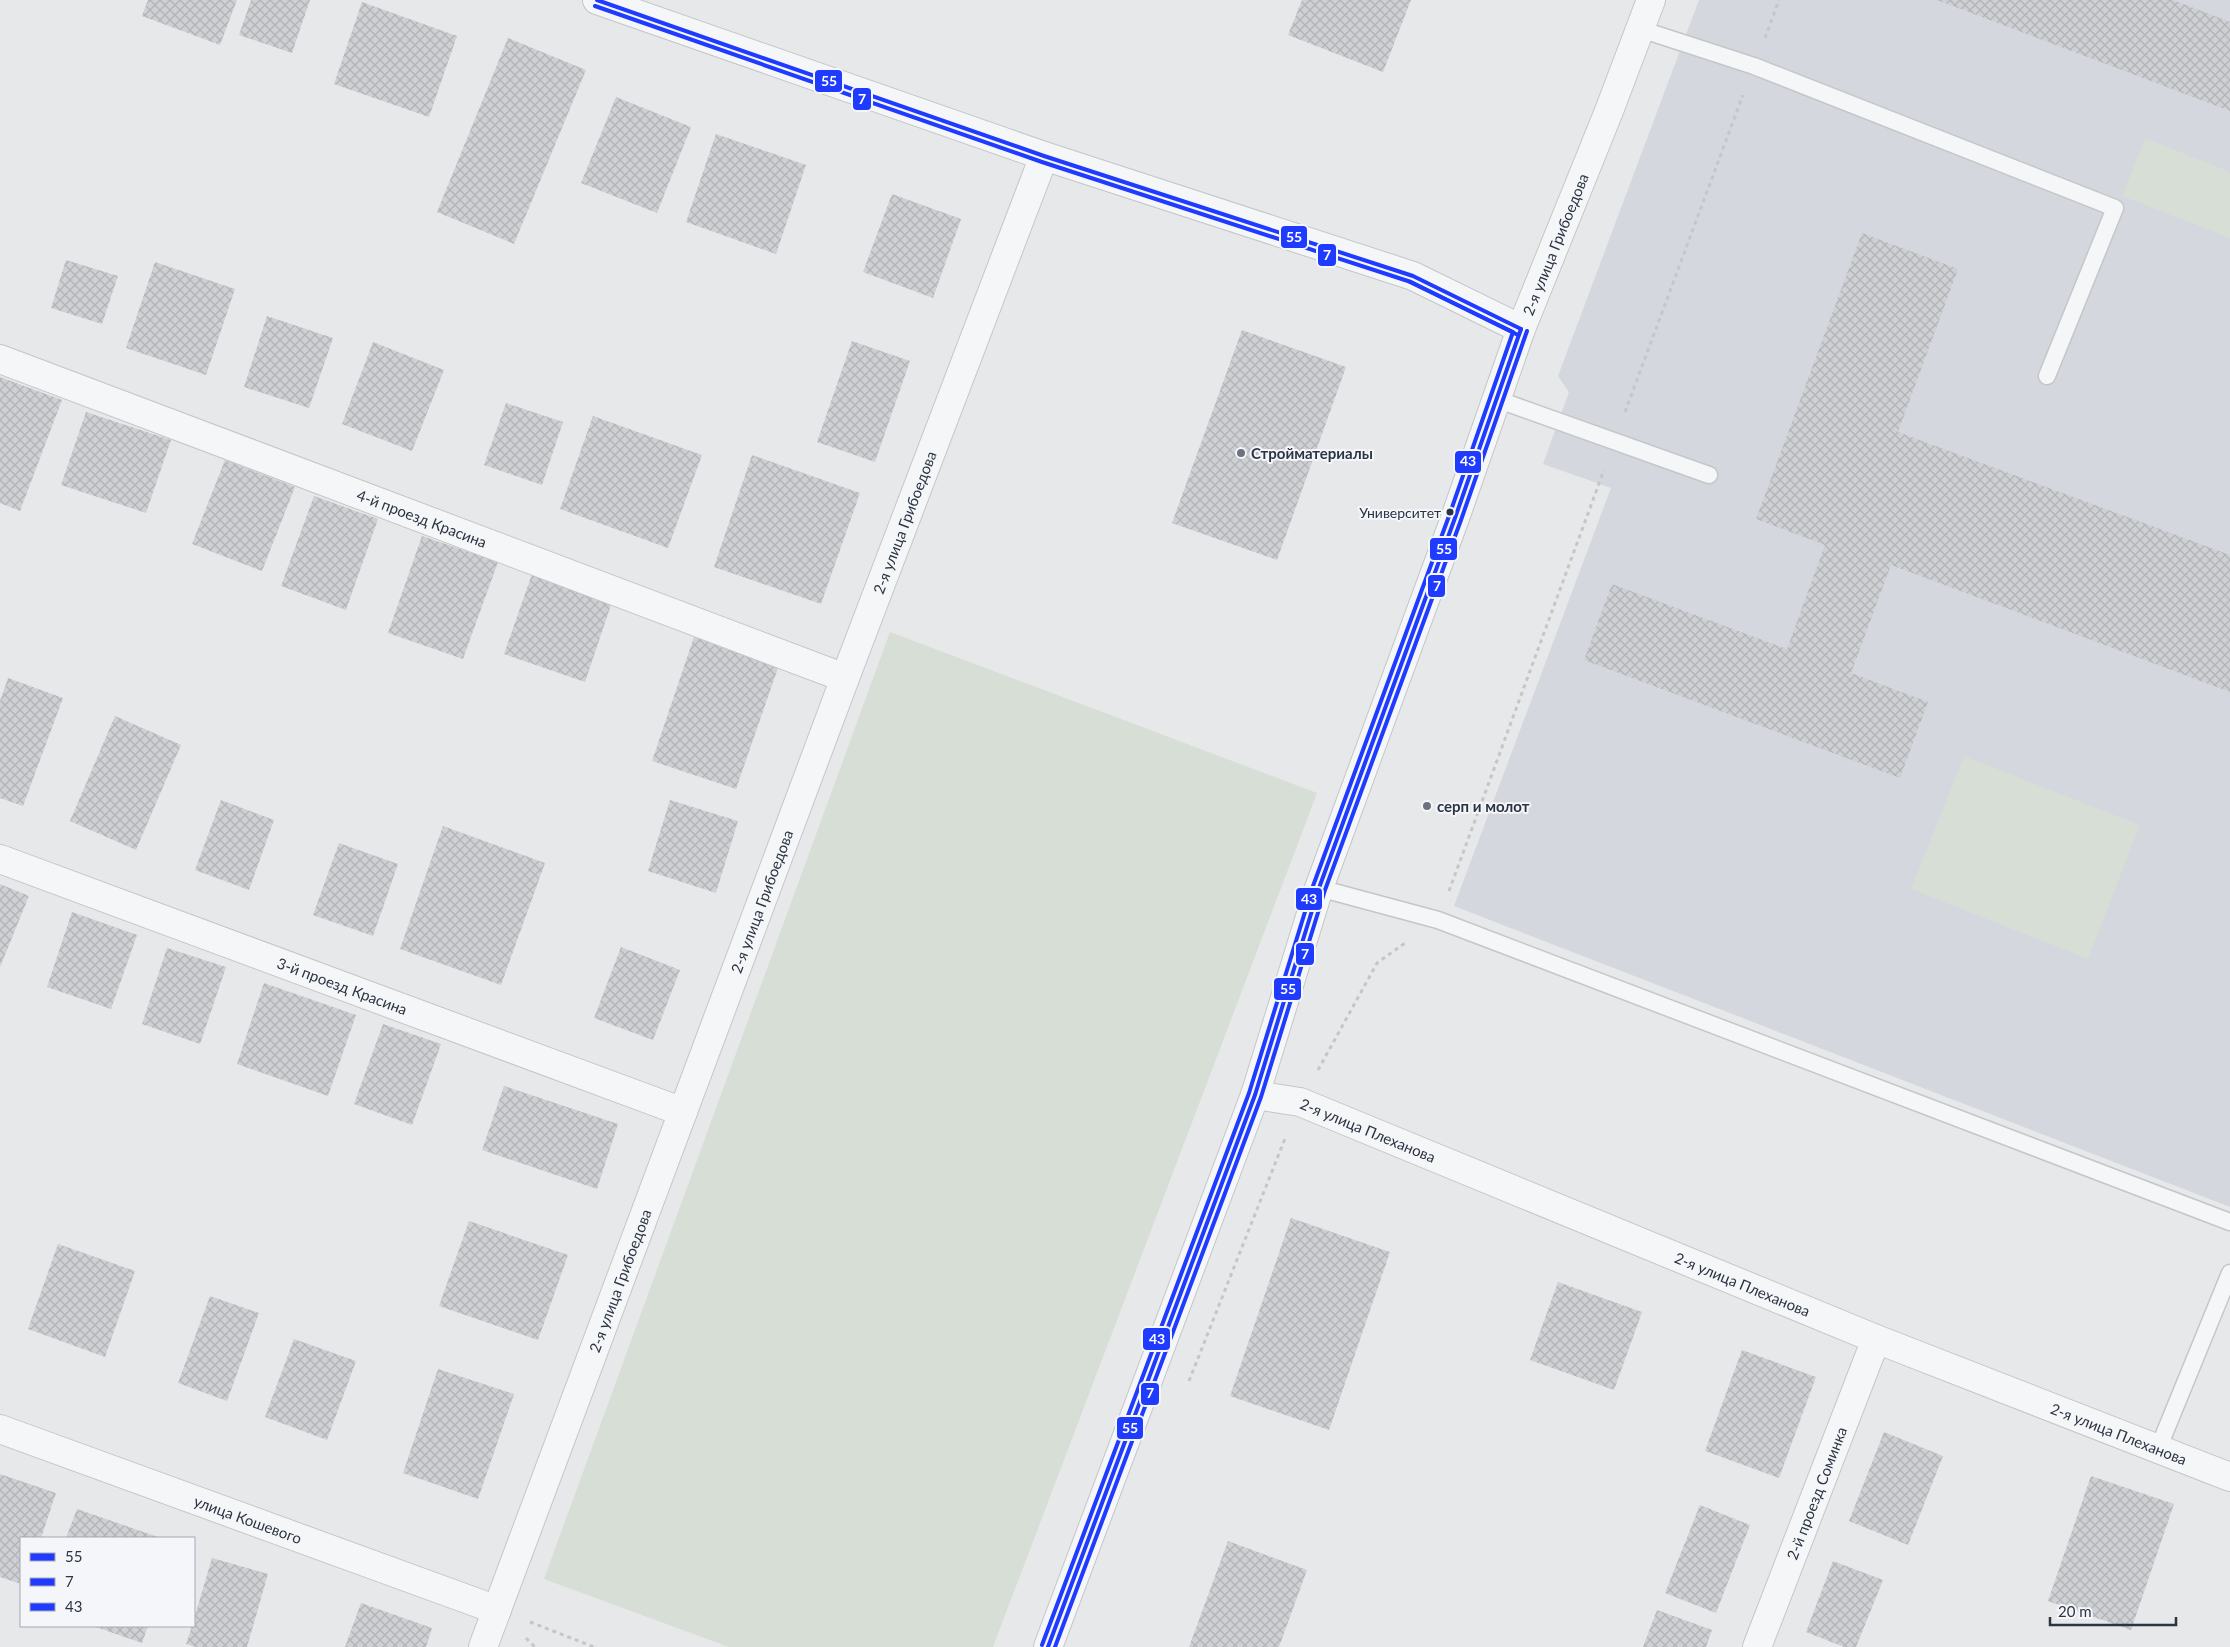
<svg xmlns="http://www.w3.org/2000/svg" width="2230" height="1647" font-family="Lato,sans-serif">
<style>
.built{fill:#d4d7dd}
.grass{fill:#d6ded6}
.building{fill:url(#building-cross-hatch)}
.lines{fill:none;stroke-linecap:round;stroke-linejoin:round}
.service-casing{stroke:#c4c6c8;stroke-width:19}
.minor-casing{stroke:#c4c6c8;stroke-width:30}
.path{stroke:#c5c6ca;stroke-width:3;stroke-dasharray:4 4;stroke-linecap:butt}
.service{stroke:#f5f6f7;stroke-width:16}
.minor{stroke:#f5f6f7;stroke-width:28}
.bus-1-casing{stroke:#f4f6f9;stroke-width:8}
.bus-2-casing{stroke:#f4f6f9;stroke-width:8}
.bus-3-casing{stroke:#f4f6f9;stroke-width:8}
.bus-1{stroke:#1f3bff;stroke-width:4}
.bus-2{stroke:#1f3bff;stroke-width:4}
.bus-3{stroke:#1f3bff;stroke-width:4}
.poi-dot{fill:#6c737f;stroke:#f4f6f9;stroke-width:2}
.bus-dot{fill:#2b3445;stroke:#f4f6f9;stroke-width:2}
.labels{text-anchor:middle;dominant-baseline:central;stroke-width:4;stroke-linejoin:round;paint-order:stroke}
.bus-label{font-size:14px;fill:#2b3445;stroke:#f4f6f9;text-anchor:end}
.street-label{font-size:15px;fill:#2b3445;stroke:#f4f6f9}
.poi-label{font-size:15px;font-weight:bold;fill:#2b3445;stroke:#f4f6f9;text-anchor:start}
.line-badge{stroke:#f4f6f9;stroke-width:2}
.badge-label{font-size:14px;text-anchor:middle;font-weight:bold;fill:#fff}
</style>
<defs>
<pattern id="building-cross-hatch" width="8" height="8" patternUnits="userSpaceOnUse" patternTransform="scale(1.25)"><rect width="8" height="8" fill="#ced0d3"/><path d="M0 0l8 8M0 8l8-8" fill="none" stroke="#b1b3b6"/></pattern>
</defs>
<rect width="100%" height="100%" fill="#e6e8ea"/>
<!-- built -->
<polygon class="built" points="1699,0 2230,0 2230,1207 1454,906 1611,488 1543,464 1569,392 1558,376"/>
<!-- grass -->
<g class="grass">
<polygon points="2145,138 2230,172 2230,238 2122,196"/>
<polygon points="890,632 1317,793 993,1647 729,1647 544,1579"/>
<polygon points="1964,756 2140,825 2088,959 1911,889"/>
</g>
<!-- building -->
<g class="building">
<polygon points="148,0 237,0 220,45 142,16"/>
<polygon points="251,0 310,0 292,53 239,35"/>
<polygon points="1302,0 1411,0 1383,72 1288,35"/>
<polygon points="1937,0 2173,0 2230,22 2230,111"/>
<polygon points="362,2 457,36 429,117 334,84"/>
<polygon points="508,38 586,70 514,244 437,212"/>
<polygon points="616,97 691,127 657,213 581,183"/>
<polygon points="716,134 806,165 776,254 686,222"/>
<polygon points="892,194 961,219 933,298 863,272"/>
<polygon points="1862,233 1958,269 1898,432 2230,555 2230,692 1891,565 1851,673 1928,702 1900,778 1584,660 1612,584 1787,649 1825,545 1756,519"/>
<polygon points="66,260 118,276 102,324 51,308"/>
<polygon points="155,262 235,289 206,375 126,348"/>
<polygon points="267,316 333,338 309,408 244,387"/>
<polygon points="1242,330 1346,367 1277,560 1172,523"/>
<polygon points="852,341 910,361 875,462 817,442"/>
<polygon points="373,342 444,370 412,451 342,424"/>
<polygon points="0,377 62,400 20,511 0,503"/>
<polygon points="506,403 563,422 542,485 484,465"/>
<polygon points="86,412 171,440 146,513 61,485"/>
<polygon points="593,416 702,455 668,548 560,509"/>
<polygon points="752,455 860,493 821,604 714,567"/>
<polygon points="225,460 295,487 262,571 192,544"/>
<polygon points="314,496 378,519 346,610 281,586"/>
<polygon points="422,536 498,562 463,659 388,633"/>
<polygon points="532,574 612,602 585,682 504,654"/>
<polygon points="694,637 779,665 736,789 652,761"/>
<polygon points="8,678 63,698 23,806 0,798 0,701"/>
<polygon points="115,716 181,745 136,850 70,821"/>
<polygon points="221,800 274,820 249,890 195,870"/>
<polygon points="670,800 738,821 716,893 648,871"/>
<polygon points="443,826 545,863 501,985 400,949"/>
<polygon points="339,843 398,864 373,936 313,915"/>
<polygon points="0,884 29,896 0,967"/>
<polygon points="72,912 137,935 111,1009 47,987"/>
<polygon points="621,947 680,970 653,1040 594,1018"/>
<polygon points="167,948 226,967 200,1044 142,1024"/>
<polygon points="264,983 356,1015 328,1096 237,1064"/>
<polygon points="383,1024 441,1044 412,1125 354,1104"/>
<polygon points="504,1086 618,1124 597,1189 482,1150"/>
<polygon points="1291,1218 1390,1252 1329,1430 1230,1396"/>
<polygon points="469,1221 568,1255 538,1340 439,1306"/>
<polygon points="58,1244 135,1271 105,1357 28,1329"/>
<polygon points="1558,1282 1642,1312 1614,1390 1530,1360"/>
<polygon points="210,1296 259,1313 227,1401 178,1383"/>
<polygon points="294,1339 356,1361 327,1440 265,1417"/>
<polygon points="1742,1350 1816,1377 1779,1478 1705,1451"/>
<polygon points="438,1369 514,1394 478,1499 403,1473"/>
<polygon points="1884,1432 1943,1456 1908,1545 1849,1521"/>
<polygon points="0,1474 56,1493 41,1538 21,1538 21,1584 0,1577"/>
<polygon points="2091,1476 2174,1504 2131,1630 2048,1601"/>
<polygon points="1700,1505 1750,1525 1716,1613 1665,1593"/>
<polygon points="77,1509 161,1538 66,1538"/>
<polygon points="1228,1541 1307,1570 1279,1647 1189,1647"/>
<polygon points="212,1558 268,1574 247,1647 196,1647 186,1644 192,1626 194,1626 194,1619"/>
<polygon points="1833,1561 1883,1580 1856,1647 1844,1647 1806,1632"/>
<polygon points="361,1603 432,1628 426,1647 345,1647"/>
<polygon points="1657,1610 1712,1630 1706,1647 1643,1647"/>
<polygon points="93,1626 148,1626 142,1643"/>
</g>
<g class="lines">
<!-- service casing -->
<g class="service-casing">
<g id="service">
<polyline points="1640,29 1754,66 2115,208 2047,376"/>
<polyline points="1496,399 1709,475"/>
<polyline points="1319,888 1438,920 2230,1222"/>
<polyline points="2158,1449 2230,1273"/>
</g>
</g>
<!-- minor casing -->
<g class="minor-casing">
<g id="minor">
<polyline points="597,0 1044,156 1413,276 1521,329"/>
<path id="s1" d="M0,359L845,678"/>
<path id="s2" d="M0,859L683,1112"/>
<path id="s3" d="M1255,1095L1300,1102L1876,1339L2230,1477"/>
<path id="s4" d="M0,1429L497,1610"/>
<path id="s5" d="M483,1647L845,678L1044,156"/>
<path id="s6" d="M1048,1647L1255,1095L1319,888L1455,518L1521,329L1609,111L1651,0"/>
<path id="s7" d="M1757,1647L1876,1339"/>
</g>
</g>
<!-- path -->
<g class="path">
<polyline points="1765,38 1779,0"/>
<polyline points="1625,412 1743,95"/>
<polyline points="1449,891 1604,470"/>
<polyline points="1318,1070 1377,963 1405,943"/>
<polyline points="1189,1381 1286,1136"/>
<polyline points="530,1622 594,1647"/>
<polyline points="526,1638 535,1647"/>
</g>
<!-- service -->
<use href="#service" class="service"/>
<!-- minor -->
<use href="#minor" class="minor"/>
<!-- bus-1 casing -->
<g class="bus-1-casing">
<g id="bus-1">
<polyline points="597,0 1044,156 1413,276 1521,329"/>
<polyline points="1048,1647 1255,1095 1319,888 1455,518 1521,329"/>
</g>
</g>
<!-- bus-2 casing -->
<g class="bus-2-casing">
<g id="bus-2">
<polyline points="595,6 1042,162 1411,282 1518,335"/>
<polyline points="1055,1647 1261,1097 1325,890 1461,520 1527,331"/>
</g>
</g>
<!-- bus-3 casing -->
<g class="bus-3-casing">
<polyline id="bus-3" points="1042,1645 1249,1093 1313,886 1449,516 1513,332 1410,282"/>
</g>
<!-- bus-1 -->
<use href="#bus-1" class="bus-1"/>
<!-- bus-2 -->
<use href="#bus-2" class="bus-2"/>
<!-- bus-3 -->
<use href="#bus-3" class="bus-3"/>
</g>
<!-- markers -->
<g class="poi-dot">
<circle cx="1241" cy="453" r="5"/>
<circle cx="1427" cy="806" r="5"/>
</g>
<circle class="bus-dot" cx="1450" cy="512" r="4.5"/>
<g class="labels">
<!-- bus labels -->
<g class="bus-label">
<text x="1441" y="512">Университет</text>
</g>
<!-- street labels -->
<g class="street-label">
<text stroke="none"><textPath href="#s6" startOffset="1492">2-я улица Грибоедова</textPath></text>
<text stroke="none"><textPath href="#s1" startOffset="451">4-й проезд Красина</textPath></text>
<text stroke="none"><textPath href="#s5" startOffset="1201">2-я улица Грибоедова</textPath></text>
<text stroke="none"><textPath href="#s5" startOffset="796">2-я улица Грибоедова</textPath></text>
<text stroke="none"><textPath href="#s2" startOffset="365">3-й проезд Красина</textPath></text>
<text stroke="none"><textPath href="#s3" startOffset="119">2-я улица Плеханова</textPath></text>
<text stroke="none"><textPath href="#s5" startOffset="391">2-я улица Грибоедова</textPath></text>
<text stroke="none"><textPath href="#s3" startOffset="524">2-я улица Плеханова</textPath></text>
<text stroke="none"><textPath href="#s3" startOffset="929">2-я улица Плеханова</textPath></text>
<text stroke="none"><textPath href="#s7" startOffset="165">2-й проезд Соминка</textPath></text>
<text stroke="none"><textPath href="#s4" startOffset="264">улица Кошевого</textPath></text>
</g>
<!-- poi labels -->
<g class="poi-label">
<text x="1251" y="453">Стройматериалы</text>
<text x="1437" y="806">серп и молот</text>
</g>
</g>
<g class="line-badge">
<rect x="814" y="69" width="29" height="24" rx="5" fill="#1f3bff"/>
<rect x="852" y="87" width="20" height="24" rx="5" fill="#1f3bff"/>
<rect x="1280" y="225" width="28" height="24" rx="5" fill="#1f3bff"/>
<rect x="1317" y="243" width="20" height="24" rx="5" fill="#1f3bff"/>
<rect x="1454" y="450" width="28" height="24" rx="5" fill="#1f3bff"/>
<rect x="1429" y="537" width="29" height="24" rx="5" fill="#1f3bff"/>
<rect x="1427" y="574" width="19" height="24" rx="5" fill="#1f3bff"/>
<rect x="1295" y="887" width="28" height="24" rx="5" fill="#1f3bff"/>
<rect x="1295" y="942" width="20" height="24" rx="5" fill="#1f3bff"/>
<rect x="1273" y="977" width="29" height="24" rx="5" fill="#1f3bff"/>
<rect x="1142" y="1327" width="29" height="24" rx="5" fill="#1f3bff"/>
<rect x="1140" y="1382" width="20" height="24" rx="5" fill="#1f3bff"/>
<rect x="1116" y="1416" width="28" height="24" rx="5" fill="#1f3bff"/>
</g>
<g class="badge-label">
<text x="829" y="86">55</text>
<text x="862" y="104">7</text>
<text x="1294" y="242">55</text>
<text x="1327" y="260">7</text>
<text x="1468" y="466">43</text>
<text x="1444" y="554">55</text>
<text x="1437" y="591">7</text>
<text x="1309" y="904">43</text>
<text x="1305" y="959">7</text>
<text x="1288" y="994">55</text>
<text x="1157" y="1344">43</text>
<text x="1150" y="1398">7</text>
<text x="1130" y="1433">55</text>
</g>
<!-- legend -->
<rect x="20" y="1537" width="175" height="90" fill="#f4f6f9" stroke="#a4a8b1"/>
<rect x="30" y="1553" width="25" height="8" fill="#1f3bff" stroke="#a4a8b1"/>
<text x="65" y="1562" font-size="15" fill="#2b3445">55</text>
<rect x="30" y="1578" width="25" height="8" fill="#1f3bff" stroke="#a4a8b1"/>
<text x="65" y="1587" font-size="15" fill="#2b3445">7</text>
<rect x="30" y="1603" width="25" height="8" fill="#1f3bff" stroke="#a4a8b1"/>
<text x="65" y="1612" font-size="15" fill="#2b3445">43</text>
<!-- scale -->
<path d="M2050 1617v8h126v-8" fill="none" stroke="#2b3445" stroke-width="2.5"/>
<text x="2058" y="1617" font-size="15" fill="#2b3445" stroke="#f4f6f9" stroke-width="4" paint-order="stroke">20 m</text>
</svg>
